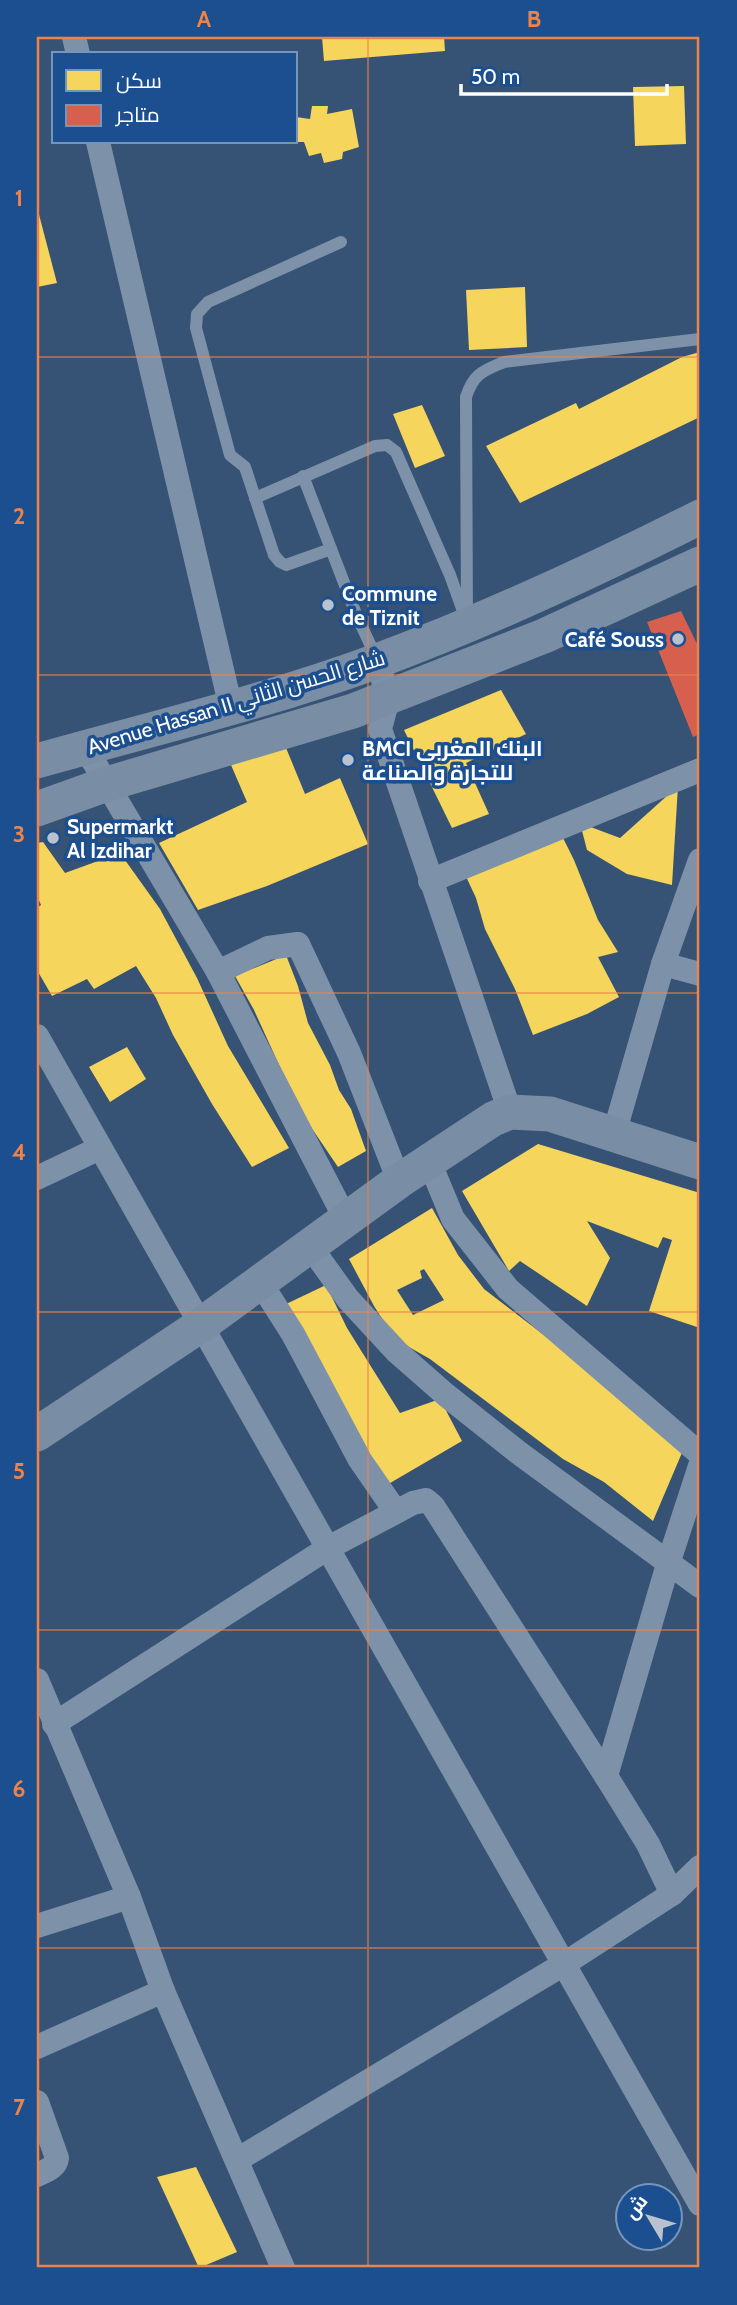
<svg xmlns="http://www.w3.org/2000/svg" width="737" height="2305" font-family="Cabin,Cairo,sans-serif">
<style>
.homes{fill:#f6d55c;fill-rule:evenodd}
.shops{fill:#d6604d}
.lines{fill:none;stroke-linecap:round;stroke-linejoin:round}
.lane{stroke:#7d92a8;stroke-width:12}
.street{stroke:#7d92a8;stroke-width:24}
.secondary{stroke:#798da4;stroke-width:35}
.grid{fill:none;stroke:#ee8249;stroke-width:2;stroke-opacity:0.55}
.poi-dot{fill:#b9c2ce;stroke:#1b4f8f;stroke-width:2.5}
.labels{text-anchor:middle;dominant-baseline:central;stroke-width:7;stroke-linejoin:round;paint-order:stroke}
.poi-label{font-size:21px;font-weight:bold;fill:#fff;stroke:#1b4f8f;text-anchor:start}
.street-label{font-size:21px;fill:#fff;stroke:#1b4f8f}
.neatline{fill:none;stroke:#ee8249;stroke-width:2.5}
.grid-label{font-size:23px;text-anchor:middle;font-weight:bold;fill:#ee8249}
</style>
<rect width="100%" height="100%" fill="#365274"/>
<!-- homes -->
<g class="homes">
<polygon points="322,37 444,37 445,51 324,61"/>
<polygon points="684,86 686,144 635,146 633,87"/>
<polygon points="312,106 328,106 327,114 352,109 359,147 343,152 342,159 324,163 321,153 309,156 304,142 296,142 296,117 310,119"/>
<polygon points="37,207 57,283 37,287"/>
<polygon points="525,287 527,347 469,350 466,290"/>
<polygon points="700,352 700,417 520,503 486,446 576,403 579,409 682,357"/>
<polygon points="422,405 445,456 415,468 393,414"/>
<polygon points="501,690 526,734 466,763 489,814 452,828 404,730"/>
<polygon points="284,743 305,794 340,778 368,844 267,886 198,910 159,843 247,802 231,765"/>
<polygon points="678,786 672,885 627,874 587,850 580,823 620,838"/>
<polygon points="559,830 574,860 598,920 618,952 598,957 619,997 587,1014 533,1035 515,989 485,929 476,898 463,870"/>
<polygon points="43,842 65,873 120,853 160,909 197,978 228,1046 289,1148 252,1167 212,1104 173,1035 156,998 136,966 94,989 87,979 52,996 37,970 37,908 41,905 37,896 37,843"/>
<polygon points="286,955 298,986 308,1023 330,1065 339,1090 351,1109 366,1151 338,1167 300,1111 254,1010 235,976"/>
<polygon points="127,1047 146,1079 110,1102 89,1067"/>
<polygon points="538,1144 700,1193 700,1328 649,1311 672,1240 663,1237 658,1248 587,1221 610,1258 587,1306 520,1261 509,1271 462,1191"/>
<path d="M432,1208L458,1255L484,1289L553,1342L684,1448L653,1521L604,1482L563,1459L430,1359L395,1339L374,1306L349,1259ZM424,1269L444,1300L413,1315L397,1290L422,1278L420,1271Z"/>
<polygon points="326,1285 347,1328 400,1413 440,1399 462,1441 385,1486 284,1305"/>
<polygon points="196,2167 237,2252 199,2268 157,2177"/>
</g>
<!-- shops -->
<polygon class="shops" points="681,611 700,650 700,734 693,737 647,622"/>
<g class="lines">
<!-- lane -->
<g class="lane">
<polyline points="303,476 356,614 376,657"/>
<polyline points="255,498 375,446 387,445 396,452 450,575 464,614"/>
<polyline points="331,549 286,565 280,562 274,555 245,467 230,455 196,328 197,314 208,302 341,242"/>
<path d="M467,620L466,397C474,373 483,371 504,362L700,339"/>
</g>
<!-- street -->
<g class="street">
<polyline points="74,37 78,54"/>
<polyline points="98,142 231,708"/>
<polyline points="378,661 388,699 380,729 510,1112"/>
<polyline points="85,747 218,972 346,1220"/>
<polyline points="430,881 700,770"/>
<polyline points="663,964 700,974"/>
<polyline points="218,972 268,948 298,944 349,1053 399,1181"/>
<polyline points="37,1036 700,2204"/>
<polyline points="614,1134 663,964 700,860"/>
<polyline points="429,1161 453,1219 508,1289 700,1454"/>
<polyline points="37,1178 100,1148"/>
<polyline points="310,1246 348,1299 397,1352 446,1395 519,1453 700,1586"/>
<polyline points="260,1282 293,1334 360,1460 396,1512"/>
<polyline points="37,1680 129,1897 163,1991 283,2268"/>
<polyline points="54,1724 328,1548 413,1503 426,1500 433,1506 606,1776 648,1844 672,1894"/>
<polyline points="606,1776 668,1564 700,1466"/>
<polyline points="37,1926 129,1897"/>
<polyline points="37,2047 163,1991"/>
<path d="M37,2102L57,2158C56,2168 45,2171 37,2175"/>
<polyline points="237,2160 564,1964 672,1894 700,1867"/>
</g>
<!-- secondary -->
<g class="secondary">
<path d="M37,761C150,729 266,702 377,661C485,621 597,569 700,517"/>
<polyline points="37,809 107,784 353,711 544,636 700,564"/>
<polyline points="37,1434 201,1325 399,1181 493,1119 510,1112 550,1114 700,1162"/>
</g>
</g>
<!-- grid -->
<path class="grid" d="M368,37V2268M37,357H700M37,675H700M37,993H700M37,1312H700M37,1630H700M37,1948H700"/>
<!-- markers -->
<g class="poi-dot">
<circle cx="328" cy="605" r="7"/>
<circle cx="678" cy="639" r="7"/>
<circle cx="348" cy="760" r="7"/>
<circle cx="53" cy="838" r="7"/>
</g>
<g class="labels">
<!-- poi labels -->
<g class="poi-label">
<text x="342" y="593">Commune<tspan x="342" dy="24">de Tiznit</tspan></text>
<text x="664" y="639" text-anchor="end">Café Souss</text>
<text x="362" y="748">BMCI البنك المغربي<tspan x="362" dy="24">للتجارة والصناعة</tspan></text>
<text x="67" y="826">Supermarkt<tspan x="67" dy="24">Al Izdihar</tspan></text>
</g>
<!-- street labels -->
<g class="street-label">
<text transform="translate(236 702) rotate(-17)">Avenue Hassan II شارع الحسن الثاني</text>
</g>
</g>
<!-- border -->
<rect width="737" height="2305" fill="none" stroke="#1b4f8f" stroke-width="77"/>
<!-- legend -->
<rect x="52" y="52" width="245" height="91" fill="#1b4f8f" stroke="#7695bc" stroke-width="2"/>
<rect x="66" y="70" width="35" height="21" fill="#f6d55c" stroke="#7695bc" stroke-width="2"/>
<text x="116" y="88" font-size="21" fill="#ffffff">سكن</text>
<rect x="66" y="105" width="35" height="21" fill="#d6604d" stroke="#7695bc" stroke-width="2"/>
<text x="116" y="122" font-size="21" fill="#ffffff">متاجر</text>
<!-- north arrow -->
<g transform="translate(649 2217) rotate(308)"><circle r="33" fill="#1b4f8f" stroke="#7695bc" stroke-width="2"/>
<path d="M0-5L12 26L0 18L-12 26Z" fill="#b9c2ce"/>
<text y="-10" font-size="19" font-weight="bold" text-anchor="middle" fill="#ffffff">ش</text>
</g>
<!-- scale -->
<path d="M461 84v10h206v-10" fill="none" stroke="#ffffff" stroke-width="3.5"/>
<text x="471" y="84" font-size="21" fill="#ffffff" stroke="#1b4f8f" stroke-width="5" paint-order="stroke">50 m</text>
<rect x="38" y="38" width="660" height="2228" class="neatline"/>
<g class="grid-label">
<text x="204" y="27">A</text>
<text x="534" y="27">B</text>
<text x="19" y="206">1</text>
<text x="19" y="524">2</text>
<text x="19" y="842">3</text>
<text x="19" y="1160">4</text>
<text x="19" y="1479">5</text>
<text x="19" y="1797">6</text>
<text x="19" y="2115">7</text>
</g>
</svg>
